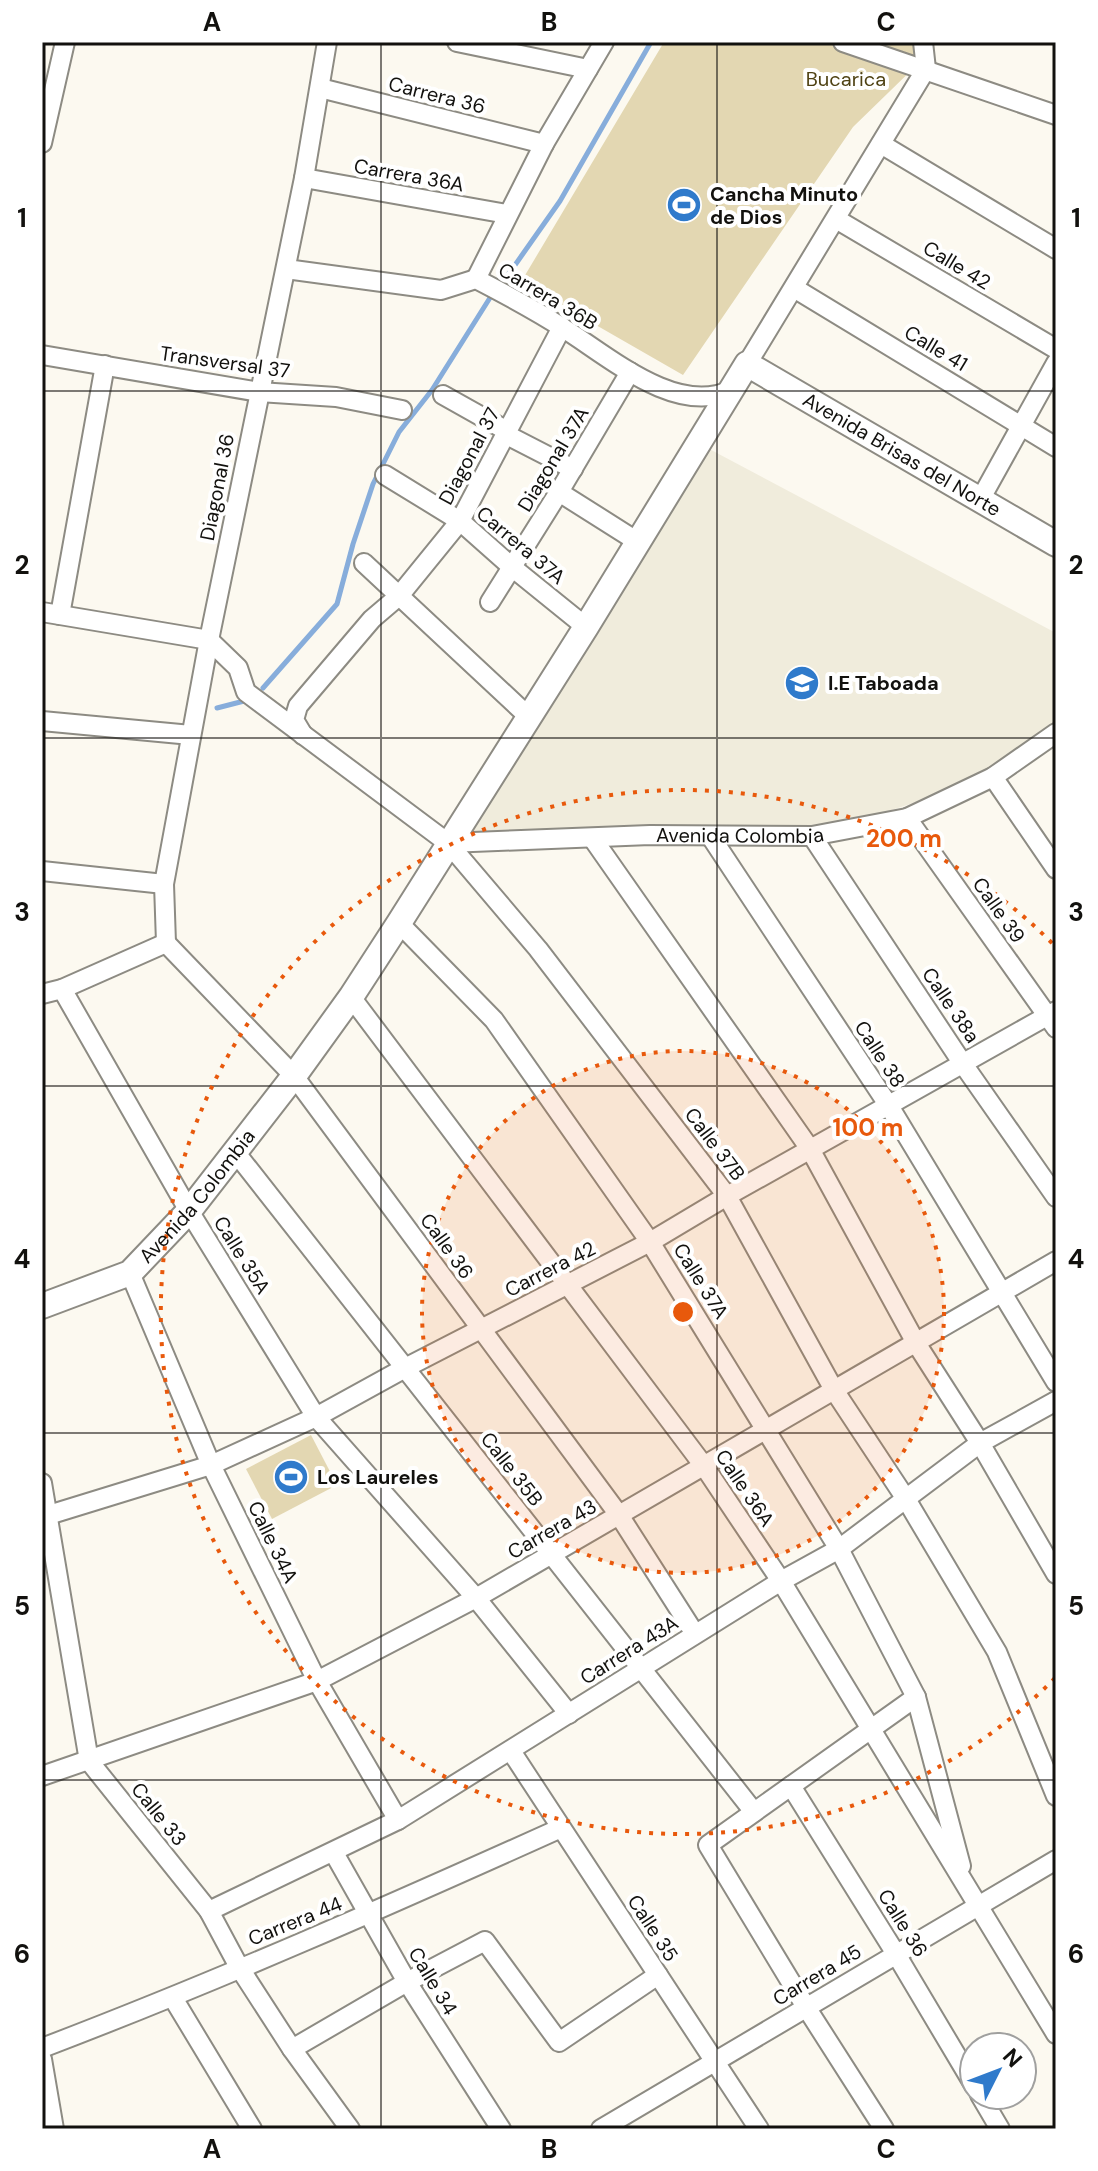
<svg xmlns="http://www.w3.org/2000/svg" width="1098" height="2171" font-family="'DM Sans',sans-serif">
<style>
.built{fill:#f0ecdc}
.green{fill:#e3d7b2}
.lines{fill:none;stroke-linecap:round;stroke-linejoin:round}
.stream{stroke:#87addb;stroke-width:5}
.street-casing{stroke:#8d8b83;stroke-width:22}
.secondary-casing{stroke:#8d8b83;stroke-width:28}
.street{stroke:#fff;stroke-width:18}
.secondary{stroke:#fff;stroke-width:24}
.grid{fill:none;stroke:#12110e;stroke-width:2;stroke-opacity:0.55}
.ring{fill:none;stroke:#e8590c;stroke-width:4;stroke-dasharray:4 8}
.labels{text-anchor:middle;dominant-baseline:central;stroke-width:8;stroke-linejoin:round;paint-order:stroke}
.park-label{font-size:20px;fill:#4f4214;stroke:#fff}
.street-label{font-size:20px;fill:#12110e;stroke:#fff}
.poi-label{font-size:20px;font-weight:bold;fill:#12110e;stroke:#fff;text-anchor:start}
.centre{fill:#e8590c;stroke:#fff;stroke-width:4}
.ring-label{font-size:24px;text-anchor:middle;font-weight:bold;fill:#e8590c;stroke:#fff;stroke-width:8;stroke-linejoin:round;paint-order:stroke}
.neatline{fill:none;stroke:#12110e;stroke-width:3}
.grid-label{font-size:26px;text-anchor:middle;font-weight:bold;fill:#12110e}
</style>
<rect width="100%" height="100%" fill="#fcf9f0"/>
<!-- built -->
<polygon class="built" points="698,443 1056,633 1056,733 993,777 812,836 448,843"/>
<!-- green -->
<g class="green">
<polygon points="664,42 925,42 924,58 853,127 683,375 521,282"/>
<polygon points="311,1435 337,1485 272,1519 246,1469"/>
</g>
<g class="lines">
<!-- stream -->
<g class="stream">
<polyline points="499,284 508,275 560,201 651,42"/>
<polyline points="263,688 337,604 353,544 373,484 399,432 432,390 493,293"/>
<polyline points="217,708 248,700"/>
</g>
<!-- street casing -->
<g class="street-casing">
<g id="street">
<polyline points="457,42 588,69"/>
<polyline points="843,42 1056,115"/>
<polyline points="923,42 926,69"/>
<polyline points="320,88 544,144"/>
<polyline points="42,143 65,42"/>
<polyline points="881,144 1056,249"/>
<polyline points="304,178 507,214"/>
<polyline points="836,219 1056,349"/>
<path d="M286,269L441,290L476,279C505,294 535,310 563,328C607,355 676,417 731,390"/>
<polyline points="476,279 544,144 604,42"/>
<polyline points="794,288 1056,447"/>
<polyline points="42,355 259,392 336,397 402,410"/>
<polyline points="747,364 926,69"/>
<polyline points="443,395 507,431"/>
<polyline points="505,434 573,469"/>
<polyline points="385,475 460,521 513,568 586,627"/>
<polyline points="559,492 638,542"/>
<polyline points="980,500 1056,363"/>
<polyline points="364,563 529,717"/>
<polyline points="490,602 559,492 630,372"/>
<polyline points="42,612 209,640 238,668 246,692 448,843 538,949 727,1196 834,1390 906,1499 997,1652 1056,1796"/>
<polyline points="60,615 105,365"/>
<polyline points="42,721 191,735"/>
<polyline points="303,735 294,720 298,706 372,619 399,596 460,521 562,327"/>
<polyline points="993,777 1056,869"/>
<polyline points="907,818 1056,1028"/>
<polyline points="812,836 963,1064 1056,1197"/>
<polyline points="711,837 889,1106 1056,1382"/>
<polyline points="593,839 810,1149 916,1343 980,1443 1056,1574"/>
<path id="s1" d="M448,843L650,835L812,836L907,818L993,777L1056,733"/>
<polyline points="42,871 164,884"/>
<polyline points="399,923 494,1020 650,1242 839,1549 916,1697 961,1866"/>
<polyline points="166,943 164,884 209,640 304,178 327,42"/>
<polyline points="166,943 294,1076 619,1515 695,1634"/>
<polyline points="62,989 189,1211 316,1417 476,1598 569,1714"/>
<polyline points="42,994 62,989 166,943"/>
<polyline points="351,997 704,1466 781,1581 1056,2034"/>
<polyline points="236,1153 754,1812"/>
<polyline points="130,1273 211,1465 317,1681 398,1820"/>
<polyline points="42,1483 89,1761 209,1911 239,1967 292,2049 350,2129"/>
<polyline points="42,1517 211,1465 316,1417 405,1368 650,1242 727,1196 1056,1011"/>
<polyline points="511,1751 759,2129"/>
<polyline points="42,1776 317,1681 476,1598 1056,1261"/>
<polyline points="791,1786 896,1954 974,2085"/>
<polyline points="334,1853 407,1982 501,2129"/>
<polyline points="209,1911 398,1820 781,1581 839,1549 980,1443 1056,1401"/>
<polyline points="173,1998 252,2129"/>
<path d="M42,2048C218,1981 390,1905 561,1828"/>
<polyline points="292,2049 407,1982 485,1941 559,2042 658,1975"/>
<polyline points="42,2059 54,2129"/>
<polyline points="980,2095 1000,2129"/>
<polyline points="601,2129 1056,1860"/>
<polyline points="884,2129 806,2007 708,1845 916,1697"/>
</g>
</g>
<!-- secondary casing -->
<g class="secondary-casing">
<g id="secondary">
<path id="s2" d="M42,1306L130,1273L189,1211L294,1076L351,997L399,923L586,627L747,364L1056,544"/>
</g>
</g>
<!-- street -->
<use href="#street" class="street"/>
<!-- secondary -->
<use href="#secondary" class="secondary"/>
</g>
<!-- grid -->
<path class="grid" d="M381,42V2129M717,42V2129M42,391H1056M42,738H1056M42,1086H1056M42,1433H1056M42,1780H1056"/>
<!-- distance rings -->
<circle cx="683" cy="1312" r="261" fill="#e8590c" fill-opacity=".12"/>
<g class="ring">
<circle cx="683" cy="1312" r="261"/>
<path d="M1055 1678A522 522 0 1 1 1055 946"/>
</g>
<!-- icons -->
<defs>
<g id="stadium-disc" transform="scale(1.8)"><circle r="9.5" fill="#2f7acb" stroke="#fff"/><path d="M0-5a6.5 5 0 1 0 0 10a6.5 5 0 1 0 0-10ZM-3.5-1.8h7v3.6h-7Z" fill="#fff"/></g>
<g id="school-disc" transform="scale(1.8)"><circle r="9.5" fill="#2f7acb" stroke="#fff"/><path d="M0-5L7-2L0 1L-7-2ZM-4 1L0 2.5L4 1V4Q0 6-4 4Z" fill="#fff"/></g>
</defs>
<g fill-rule="evenodd">
<use href="#stadium-disc" x="684" y="205"/>
<use href="#school-disc" x="802" y="683"/>
<use href="#stadium-disc" x="291" y="1477"/>
</g>
<g class="labels">
<!-- park labels -->
<g class="park-label">
<text x="846" y="79">Bucarica</text>
</g>
<!-- street labels -->
<g class="street-label">
<text transform="translate(437 95) rotate(14)">Carrera 36</text>
<text transform="translate(409 175) rotate(10)">Carrera 36A</text>
<text transform="translate(957 265) rotate(31)">Calle 42</text>
<text transform="translate(548 296) rotate(31)">Carrera 36B</text>
<text transform="translate(936 348) rotate(31)">Calle 41</text>
<text transform="translate(225 362) rotate(8)">Transversal 37</text>
<text stroke="none"><textPath href="#s2" startOffset="1374">Avenida Brisas del Norte</textPath></text>
<text transform="translate(469 456) rotate(-62)">Diagonal 37</text>
<text transform="translate(553 459) rotate(-59)">Diagonal 37A</text>
<text transform="translate(217 487) rotate(-79)">Diagonal 36</text>
<text transform="translate(521 545) rotate(40)">Carrera 37A</text>
<text stroke="none"><textPath href="#s1" startOffset="292">Avenida Colombia</textPath></text>
<text transform="translate(999 910) rotate(55)">Calle 39</text>
<text transform="translate(951 1005) rotate(56)">Calle 38a</text>
<text transform="translate(880 1054) rotate(57)">Calle 38</text>
<text transform="translate(715 1144) rotate(53)">Calle 37B</text>
<text stroke="none"><textPath href="#s2" startOffset="196">Avenida Colombia</textPath></text>
<text transform="translate(447 1246) rotate(54)">Calle 36</text>
<text transform="translate(242 1255) rotate(58)">Calle 35A</text>
<text transform="translate(550 1269) rotate(-27)">Carrera 42</text>
<text transform="translate(701 1281) rotate(58)">Calle 37A</text>
<text transform="translate(512 1469) rotate(52)">Calle 35B</text>
<text transform="translate(745 1488) rotate(56)">Calle 36A</text>
<text transform="translate(552 1529) rotate(-30)">Carrera 43</text>
<text transform="translate(273 1542) rotate(64)">Calle 34A</text>
<text transform="translate(629 1650) rotate(-32)">Carrera 43A</text>
<text transform="translate(159 1814) rotate(51)">Calle 33</text>
<text transform="translate(295 1921) rotate(-22)">Carrera 44</text>
<text transform="translate(903 1923) rotate(58)">Calle 36</text>
<text transform="translate(653 1928) rotate(57)">Calle 35</text>
<text transform="translate(817 1975) rotate(-31)">Carrera 45</text>
<text transform="translate(433 1981) rotate(59)">Calle 34</text>
</g>
<!-- poi labels -->
<g class="poi-label">
<text x="710" y="194">Cancha Minuto<tspan x="710" dy="23">de Dios</tspan></text>
<text x="828" y="683">I.E Taboada</text>
<text x="317" y="1477">Los Laureles</text>
</g>
</g>
<circle cx="683" cy="1312" r="12" class="centre"/>
<g class="ring-label">
<text x="904" y="847">200 m</text>
<text x="868" y="1136">100 m</text>
</g>
<!-- border -->
<rect width="1098" height="2171" fill="none" stroke="#ffffff" stroke-width="88"/>
<!-- north arrow -->
<g transform="translate(998 2071) rotate(48)"><circle r="38" fill="#ffffff" stroke="#a0a09f" stroke-width="2"/>
<path d="M0-6L14 30L0 20L-14 30Z" fill="#2f7acb"/>
<text y="-12" font-size="22" font-weight="bold" text-anchor="middle" fill="#12110e">N</text>
</g>
<rect x="44" y="44" width="1010" height="2083" class="neatline"/>
<g class="grid-label">
<text x="212" y="31">A</text>
<text x="549" y="31">B</text>
<text x="886" y="31">C</text>
<text x="22" y="227">1</text>
<text x="1076" y="227">1</text>
<text x="22" y="574">2</text>
<text x="1076" y="574">2</text>
<text x="22" y="921">3</text>
<text x="1076" y="921">3</text>
<text x="22" y="1268">4</text>
<text x="1076" y="1268">4</text>
<text x="22" y="1615">5</text>
<text x="1076" y="1615">5</text>
<text x="22" y="1963">6</text>
<text x="1076" y="1963">6</text>
<text x="212" y="2158">A</text>
<text x="549" y="2158">B</text>
<text x="886" y="2158">C</text>
</g>
</svg>
